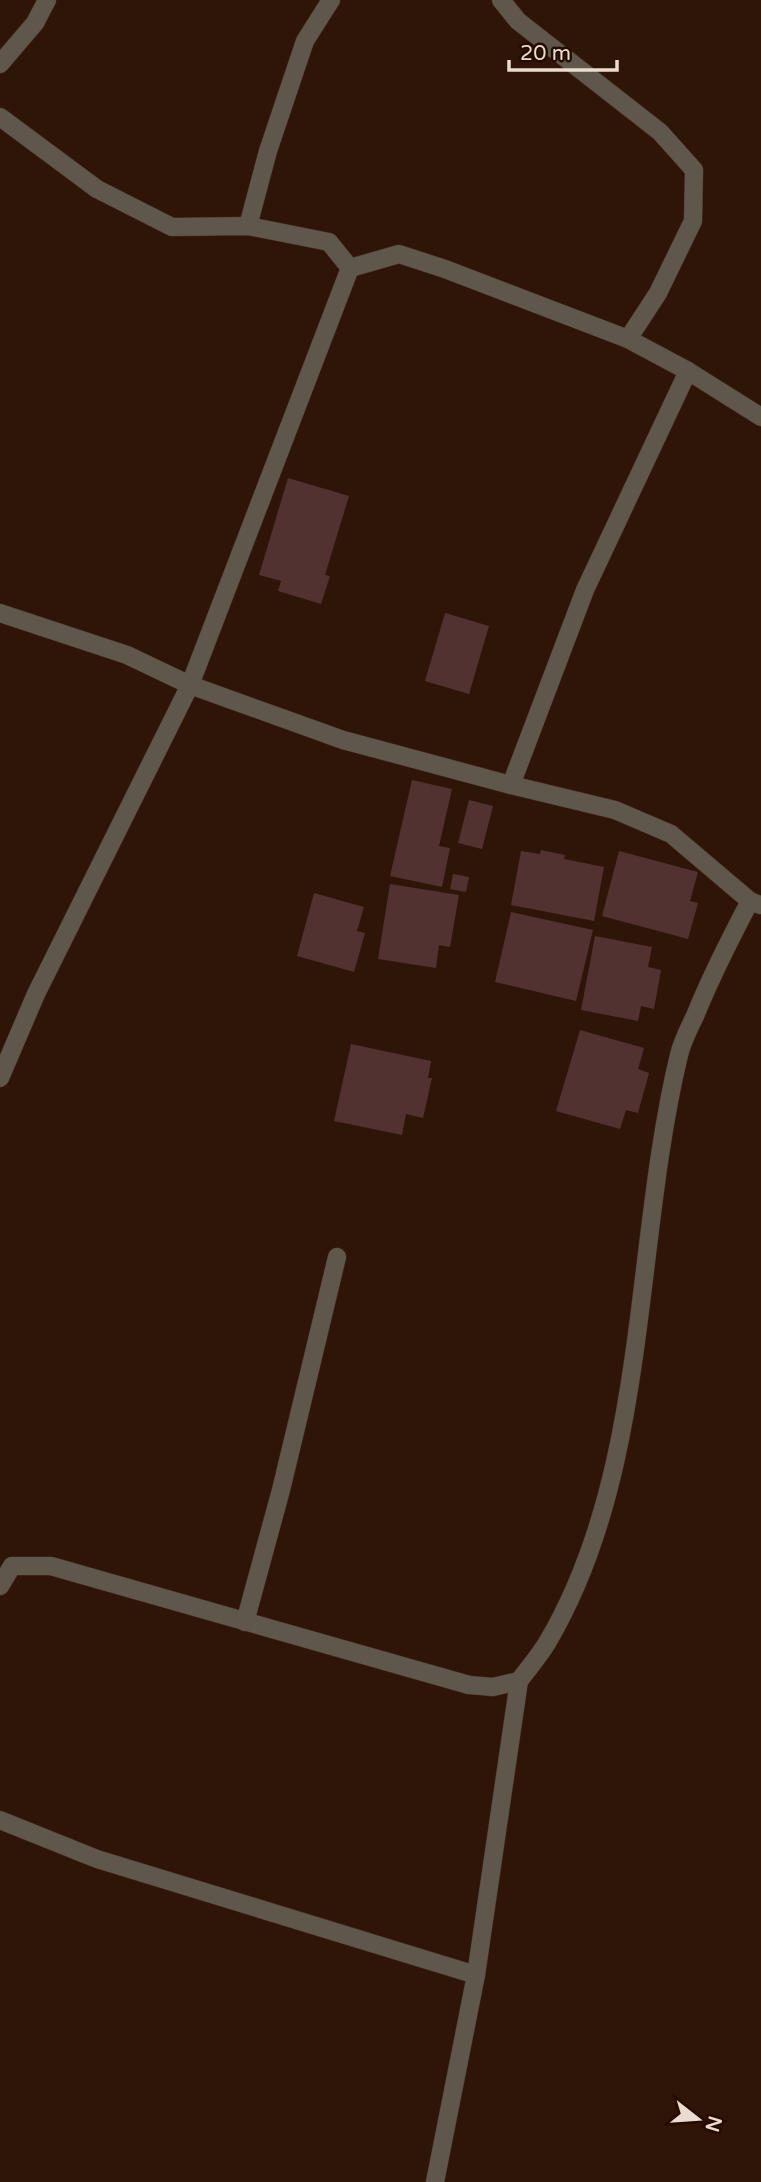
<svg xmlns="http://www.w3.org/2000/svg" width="761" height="2182" font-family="'Varela Round',sans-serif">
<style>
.building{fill:#523231}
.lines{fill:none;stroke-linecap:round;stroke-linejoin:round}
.minor-casing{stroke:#493123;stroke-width:19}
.minor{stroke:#5f574b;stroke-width:18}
</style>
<rect width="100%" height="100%" fill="#2e1507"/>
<!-- building -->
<g class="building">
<polygon points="288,478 349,496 325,575 330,576 321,604 278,591 281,581 259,575"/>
<polygon points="445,613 489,626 469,694 425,681"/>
<polygon points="412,780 452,789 439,846 450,848 442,887 390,876"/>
<polygon points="469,800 493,806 482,849 458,843"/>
<polygon points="541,850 565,855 564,859 604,867 594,921 511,905 521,851 540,854"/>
<polygon points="619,851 698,872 690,901 698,903 688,939 602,916"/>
<polygon points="453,874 469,877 466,892 450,889"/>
<polygon points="390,884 459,895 450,947 439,945 436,968 378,959"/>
<polygon points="314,893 364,907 357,931 365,933 354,972 297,956"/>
<polygon points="511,912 593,930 576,1001 495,982"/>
<polygon points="595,936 652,947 648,967 661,970 654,1009 641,1006 638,1021 581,1010"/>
<polygon points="580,1030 644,1048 638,1069 649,1073 638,1113 626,1110 620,1129 556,1111"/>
<polygon points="351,1044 431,1061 428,1078 432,1078 423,1118 406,1114 402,1135 334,1121"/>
</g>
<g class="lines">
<!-- minor casing -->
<g class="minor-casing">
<g id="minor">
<polyline points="501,0 518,21 660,132 694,170 693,221 658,293 628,339 688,371 761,417"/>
<polyline points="0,64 35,23 47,0"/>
<polyline points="0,117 97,189 172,227 248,226 329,242 350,268"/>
<polyline points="248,226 268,151 305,41 331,0"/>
<polyline points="350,268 399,254 445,269 628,339"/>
<polyline points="0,613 127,655 190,685 343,740 511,785 615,810 671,834 750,901 760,905"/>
<polyline points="511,785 585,590 688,371"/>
<polyline points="0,1078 36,994 190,685 350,268"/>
<polyline points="0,1586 12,1566 51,1566 469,1685 493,1687 519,1681"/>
<polyline points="245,1622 281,1490 337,1257"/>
<polyline points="0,1820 97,1859 476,1975"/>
<path d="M435,2182L476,1975L519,1681C528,1669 539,1656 547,1643C649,1471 633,1245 679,1055C682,1042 689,1028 695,1016C711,976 730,939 750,901"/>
</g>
</g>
<!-- minor -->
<use href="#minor" class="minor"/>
</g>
<!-- north arrow -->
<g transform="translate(698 2119) rotate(107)" stroke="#240c01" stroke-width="5" paint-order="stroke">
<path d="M0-5L12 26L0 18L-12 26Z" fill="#eddbd2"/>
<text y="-10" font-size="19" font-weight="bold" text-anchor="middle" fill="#eddbd2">N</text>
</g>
<!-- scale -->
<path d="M509 60v10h108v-10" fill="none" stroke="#eddbd2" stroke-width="3.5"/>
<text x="520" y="60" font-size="21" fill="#eddbd2" stroke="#240c01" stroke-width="5" paint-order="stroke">20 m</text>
</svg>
